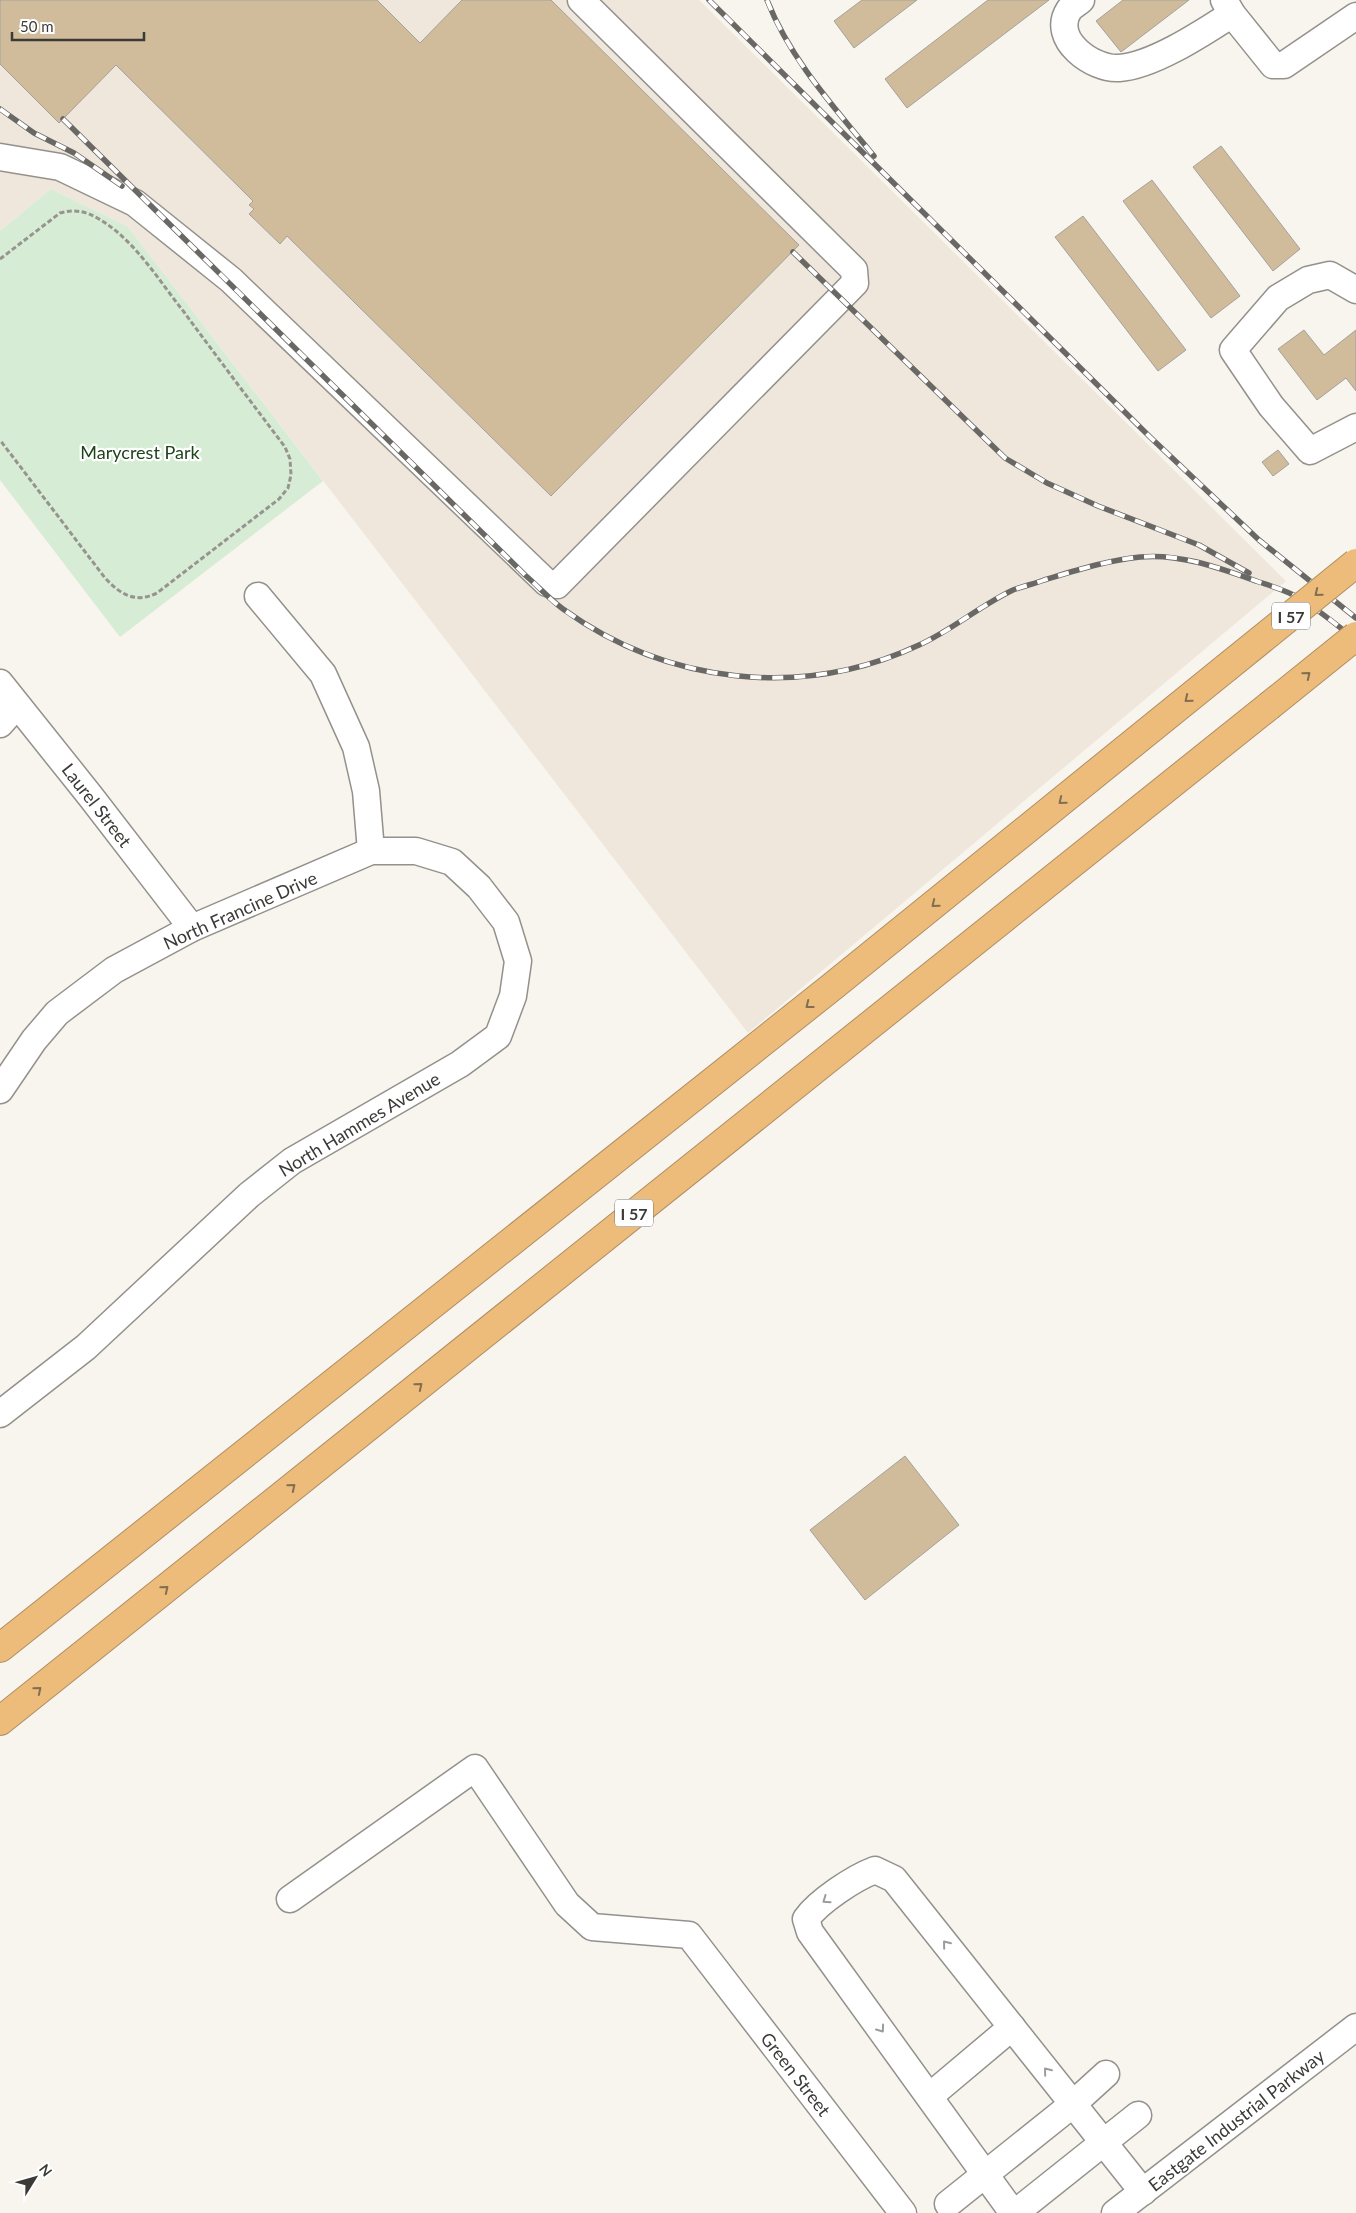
<svg xmlns="http://www.w3.org/2000/svg" width="1356" height="2213" font-family="Lato,sans-serif">
<style>
.built{fill:#efe7dc}
.green{fill:#d7ecd4}
.building{fill:#d0bc9a;stroke:#a4a19b}
.lines{fill:none;stroke-linecap:round;stroke-linejoin:round}
.minor-casing{stroke:#94918c;stroke-width:29}
.highway-casing{stroke:#af8e63;stroke-width:30}
.path{stroke:#979490;stroke-width:3;stroke-dasharray:5 2.5;stroke-linecap:butt}
.minor{stroke:#fff;stroke-width:26}
.highway{stroke:#edbc7a;stroke-width:28}
.rail-casing{stroke:#6a6865;stroke-width:5.5}
.rail{stroke:#fff;stroke-width:4;stroke-dasharray:11;stroke-linecap:butt}
.highway-bridge-casing{stroke:#af8e63;stroke-width:30;stroke-linecap:butt}
.highway-bridge{stroke:#edbc7a;stroke-width:28}
.oneway{stroke:#826e52}
.oneway2{stroke:#9d9c9c}
.labels{text-anchor:middle;dominant-baseline:central;stroke-width:4.5;stroke-linejoin:round;paint-order:stroke}
.shield{fill:#fff;stroke:#767574;stroke-width:1}
.shield-label{font-size:16px;font-weight:bold;fill:#3b3a38}
.park-label{font-size:18px;fill:#1f441b;stroke:#fff}
.street-label{font-size:18px;fill:#3b3a38;stroke:#fff}
</style>
<rect width="100%" height="100%" fill="#f8f4ee"/>
<!-- built -->
<polygon class="built" points="0,0 699,0 1286,581 748,1033 128,227 51,189 0,231"/>
<!-- green -->
<polygon class="green" points="51,189 128,227 323,481 120,637 0,480 0,231"/>
<!-- building -->
<g class="building">
<polygon points="0,0 377,0 420,43 462,0 551,0 799,245 551,496 287,236 280,244 249,214 254,209 249,205 253,201 116,65 59,123 0,64"/>
<polygon points="862,0 917,0 854,48 834,21"/>
<polygon points="988,0 1049,0 907,108 885,79"/>
<polygon points="1123,0 1189,0 1121,52 1096,21"/>
<polygon points="1221,146 1300,249 1273,271 1193,167"/>
<polygon points="1152,180 1240,296 1211,318 1123,201"/>
<polygon points="1083,216 1186,350 1158,371 1055,237"/>
<polygon points="1304,330 1324,355 1356,330 1356,391 1346,378 1317,400 1278,349"/>
<polygon points="1278,450 1289,464 1273,476 1262,462"/>
<polygon points="905,1456 959,1525 865,1600 810,1530"/>
</g>
<g class="lines">
<!-- minor casing -->
<g class="minor-casing">
<g id="minor">
<path d="M1081,0C1078,3 1072,6 1069,10C1050,39 1093,70 1119,68C1153,66 1204,32 1232,14"/>
<polyline points="1224,0 1232,14 1273,65 1284,65 1356,16"/>
<polyline points="0,157 60,167 135,203 231,280 547,583 557,585 855,283 854,270 581,0"/>
<polyline points="1356,290 1330,275 1308,280 1278,298 1233,350 1271,406 1310,451 1356,427"/>
<polyline points="258,596 323,674 356,747 366,791 371,851"/>
<polyline points="0,683 91,797 192,928"/>
<polyline points="0,724 17,705"/>
<polyline points="0,1090 34,1040 57,1013 114,970 192,928 371,851 416,851 452,862 479,887 506,922 518,961 513,996 498,1036 460,1064 292,1161 249,1195 86,1347 0,1414"/>
<polyline points="290,1899 475,1768 567,1904 592,1927 689,1935 903,2213"/>
<polyline points="930,2096 1012,2027"/>
<polyline points="948,2204 1073,2104 1106,2074"/>
<path d="M1013,2213L810,1932L806,1919C819,1901 854,1878 875,1870L894,1879L1143,2192"/>
<polyline points="1015,2213 1138,2115"/>
<polyline points="1115,2213 1356,2027"/>
</g>
</g>
<!-- highway casing -->
<g class="highway-casing">
<g id="highway">
<polyline points="0,1648 833,986 1226,668"/>
<polyline points="0,1721 1269,706"/>
</g>
</g>
<!-- path -->
<path class="path" d="M0,259L60,213C74,209 86,211 99,219C135,240 159,281 184,312C217,357 251,402 285,447L290,459L291,475L288,488L279,499L157,593C135,604 120,594 105,578L0,440"/>
<!-- minor -->
<use href="#minor" class="minor"/>
<!-- highway -->
<use href="#highway" class="highway"/>
<!-- rail casing -->
<g class="rail-casing">
<g id="rail">
<polyline points="709,0 1150,437 1259,540 1356,618"/>
<path d="M767,0C790,59 834,107 874,156"/>
<polyline points="0,109 34,133 74,153 122,186"/>
<path d="M63,119L525,575C538,586 549,599 563,609C667,684 802,700 919,645C952,630 981,605 1013,590C1023,586 1034,584 1044,580C1074,571 1108,560 1140,557C1181,553 1222,569 1259,582C1274,587 1288,591 1301,599C1320,611 1338,626 1356,640"/>
<polyline points="793,252 1005,458 1047,483 1098,506 1199,545 1249,573"/>
</g>
</g>
<!-- rail -->
<use href="#rail" class="rail"/>
<!-- highway-bridge casing -->
<g class="highway-bridge-casing">
<g id="highway-bridge">
<polyline points="1226,668 1356,563"/>
<polyline points="1269,706 1356,636"/>
</g>
</g>
<!-- highway-bridge -->
<use href="#highway-bridge" class="highway-bridge"/>
</g>
<!-- one-way arrows -->
<defs><path id="oneway-chevron" d="M-2-3.5L2.5 0L-2 3.5" fill="none" stroke-width="1.6" stroke-linecap="round" stroke-linejoin="round" transform="scale(1.25)"/></defs>
<g class="oneway">
<use href="#oneway-chevron" transform="translate(1318 593) rotate(141)"/>
<use href="#oneway-chevron" transform="translate(1307 675) rotate(-39)"/>
<use href="#oneway-chevron" transform="translate(1188 699) rotate(141)"/>
<use href="#oneway-chevron" transform="translate(1062 801) rotate(141)"/>
<use href="#oneway-chevron" transform="translate(935 904) rotate(141)"/>
<use href="#oneway-chevron" transform="translate(809 1005) rotate(142)"/>
<use href="#oneway-chevron" transform="translate(419 1386) rotate(-39)"/>
<use href="#oneway-chevron" transform="translate(292 1487) rotate(-39)"/>
<use href="#oneway-chevron" transform="translate(165 1589) rotate(-39)"/>
<use href="#oneway-chevron" transform="translate(38 1690) rotate(-39)"/>
</g>
<g class="oneway2">
<use href="#oneway-chevron" transform="translate(826 1900) rotate(145)"/>
<use href="#oneway-chevron" transform="translate(946 1944) rotate(-129)"/>
<use href="#oneway-chevron" transform="translate(881 2029) rotate(54)"/>
<use href="#oneway-chevron" transform="translate(1047 2071) rotate(-129)"/>
</g>
<g class="labels">
<!-- shield labels -->
<g class="shield">
<rect x="1272" y="602.5" width="38" height="27" rx="4"/>
<rect x="615" y="1199.5" width="38" height="27" rx="4"/>
</g>
<g class="shield-label">
<text x="1291" y="616">I 57</text>
<text x="634" y="1213">I 57</text>
</g>
<!-- park labels -->
<g class="park-label">
<text x="140" y="452">Marycrest Park</text>
</g>
<!-- street labels -->
<g class="street-label">
<text transform="translate(97 805) rotate(52)">Laurel Street</text>
<text transform="translate(240 910) rotate(-24)">North Francine Drive</text>
<text transform="translate(359 1124) rotate(-31)">North Hammes Avenue</text>
<text transform="translate(796 2074) rotate(52)">Green Street</text>
<text transform="translate(1236 2120) rotate(-38)">Eastgate Industrial Parkway</text>
</g>
</g>
<!-- north arrow -->
<g transform="translate(35 2178) rotate(53)" stroke="#ffffff" stroke-width="4" paint-order="stroke">
<path d="M0-4L9 19L0 12L-9 19Z" fill="#3b3a38"/>
<text y="-8" font-size="14" font-weight="bold" text-anchor="middle" fill="#3b3a38">N</text>
</g>
<!-- scale -->
<path d="M12 32v8h132v-8" fill="none" stroke="#3b3a38" stroke-width="2.5"/>
<text x="20" y="32" font-size="15" fill="#3b3a38" stroke="#ffffff" stroke-width="4" paint-order="stroke">50 m</text>
</svg>
